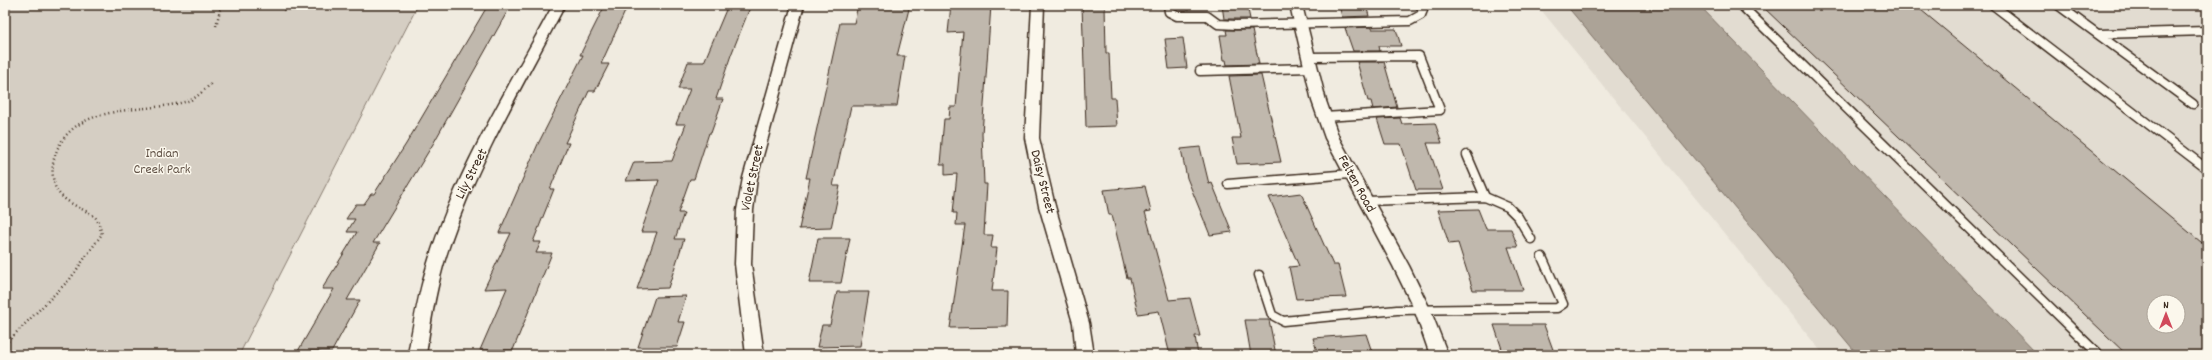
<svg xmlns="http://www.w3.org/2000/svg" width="2212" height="360" font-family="Dekko,sans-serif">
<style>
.built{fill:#e2dcd1;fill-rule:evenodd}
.green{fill:#d5cec3;stroke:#887c70}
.water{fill:#aca397;stroke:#7f7367}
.building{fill:#c0b8ad;stroke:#3b2a1e;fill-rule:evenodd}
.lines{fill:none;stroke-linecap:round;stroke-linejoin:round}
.lane-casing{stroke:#3b2a1e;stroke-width:11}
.street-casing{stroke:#3b2a1e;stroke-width:3}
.path{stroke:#3b2a1e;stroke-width:2.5;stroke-dasharray:1 3;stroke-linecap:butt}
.lane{stroke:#fbf7ec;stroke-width:8}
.street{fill:#fbf7ec;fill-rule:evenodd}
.labels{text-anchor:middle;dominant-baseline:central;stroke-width:3;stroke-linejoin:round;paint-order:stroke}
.park-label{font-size:14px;fill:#625347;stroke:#fbf7ec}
.street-label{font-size:14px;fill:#3b2a1e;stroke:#fbf7ec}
</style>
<rect width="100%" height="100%" fill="#f0ebe0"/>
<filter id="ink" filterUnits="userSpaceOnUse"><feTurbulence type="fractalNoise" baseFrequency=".025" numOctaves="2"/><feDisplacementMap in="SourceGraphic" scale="8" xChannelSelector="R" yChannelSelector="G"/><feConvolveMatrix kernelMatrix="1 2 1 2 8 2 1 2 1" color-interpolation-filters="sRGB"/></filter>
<g filter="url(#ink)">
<!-- built -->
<path class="built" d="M1537,5H2207V355H1824ZM2154,302H2178V326H2154Z"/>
<!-- green -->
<polygon class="green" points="5,5 418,5 239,355 5,355"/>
<!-- water -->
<polygon class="water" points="1566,5 1699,5 2038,355 1858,355"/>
<!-- building -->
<g class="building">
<polygon points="488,5 511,5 433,144 373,243 380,243 347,300 360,300 332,351 298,351 334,289 322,289 357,232 347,232 355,219 346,219 356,204 364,204 371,194 374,194 406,144"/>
<polygon points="605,5 628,5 601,64 609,64 595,91 589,91 565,143 569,143 550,189 554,189 533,242 541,242 536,253 552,253 513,350 480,350 507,288 484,289 511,233 499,233 538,144 583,55 580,55"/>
<polygon points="728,5 751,5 731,55 716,99 723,99 711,133 709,133 694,179 690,179 678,213 684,213 675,239 684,239 668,288 637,289 657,232 641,232 659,180 626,181 634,162 672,161 686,124 676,124 690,89 678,89 688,62 704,62"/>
<polygon points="858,5 910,5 897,56 905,56 897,106 851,106 833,186 840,186 831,228 799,229 810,178 806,178 840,23 854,23"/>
<polygon points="951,5 991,5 982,134 984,184 987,184 984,235 993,235 991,248 997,248 992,291 1008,291 1007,327 950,328 965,225 956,225 957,213 953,213 957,174 945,175 945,164 940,164 944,119 949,119 950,107 956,107 963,32 948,33"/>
<polygon points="1082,5 1105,5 1106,53 1109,53 1111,98 1115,98 1117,126 1086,127"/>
<polygon points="1222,5 1247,5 1250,19 1224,19"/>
<polygon points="1339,5 1366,5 1369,16 1342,17"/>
<path d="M1761,5H1915L2207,247V355H2127ZM2154,302H2178V326H2154Z"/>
<polygon points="1372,27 1372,29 1396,29 1401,46 1379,46 1380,51 1353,51 1345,28"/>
<polygon points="1226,30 1252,30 1259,64 1227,65 1226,60 1224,60 1220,35 1227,35"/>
<polygon points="1183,38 1187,68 1169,69 1165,39"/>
<polygon points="1357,62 1384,62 1397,107 1373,109 1371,101 1368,101"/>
<polygon points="1261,75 1281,162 1237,164 1232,138 1241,138 1229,76"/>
<polygon points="1400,118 1402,124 1435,123 1442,143 1427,143 1443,190 1416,190 1401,144 1385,144 1377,119"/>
<polygon points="1200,147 1209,184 1212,183 1232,232 1210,235 1187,178 1181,149"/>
<polygon points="1145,186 1151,211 1145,212 1167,292 1169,300 1190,298 1200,336 1195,336 1198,355 1170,355 1159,311 1138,314 1130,278 1127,278 1112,215 1109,215 1104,190"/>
<polygon points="1301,193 1333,265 1338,265 1346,297 1296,299 1289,267 1299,266 1269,197"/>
<polygon points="1478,209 1486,229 1511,229 1518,247 1508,247 1523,290 1473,290 1458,243 1449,244 1438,210"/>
<polygon points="818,238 850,238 841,283 809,283"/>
<polygon points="837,292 869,292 860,346 817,347 822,325 830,325"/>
<polygon points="686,296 678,322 685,322 677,347 638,347 655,297"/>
<polygon points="1245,320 1269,320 1276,355 1251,355"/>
<polygon points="1494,325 1544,325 1555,355 1504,355"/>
<polygon points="1366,334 1373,355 1318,355 1313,338"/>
</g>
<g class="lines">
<!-- lane casing -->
<g class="lane-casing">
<g id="lane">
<polyline points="1168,5 1169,12 1177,16 1207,16 1218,24 1236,25 1410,21 1421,15 1423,10 1420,5"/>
<polyline points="1741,5 2099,355"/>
<polyline points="1993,5 2207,169"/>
<polyline points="2058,5 2193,104"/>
<polyline points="2099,34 2207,31"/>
<polyline points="1308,57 1419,56 1440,110 1324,117"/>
<polyline points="1200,71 1311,68"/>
<polyline points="1467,155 1485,197"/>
<polyline points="1228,184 1350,174"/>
<polyline points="1366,201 1485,197 1508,207 1518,217 1531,239"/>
<polyline points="1259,275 1272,315 1283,321 1397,310 1557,308 1563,304 1542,257"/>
</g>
</g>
<!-- street casing -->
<g class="street-casing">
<g id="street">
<path d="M553,5H565C521,89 470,174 443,266C435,295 430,325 426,355H408C413,325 418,296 427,266C454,174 508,89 553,5Z"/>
<polygon points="792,5 804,5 757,178 753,210 751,264 764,355 746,355 735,264 737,210 743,178"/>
<polygon points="1032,5 1044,5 1039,138 1055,206 1089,323 1094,355 1076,355 1073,323 1039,206 1025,138"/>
<polygon points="1290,5 1302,5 1326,101 1339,138 1409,266 1430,309 1448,355 1430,355 1414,309 1393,266 1325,138 1312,101"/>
</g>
</g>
<!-- path -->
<g class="path">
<polyline points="283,10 295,5"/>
<polyline points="216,26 220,10 225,5"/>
<path d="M5,344L70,279L102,234C100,229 99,221 95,217C84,208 60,202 55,186C51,173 52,162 57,150C78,101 146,114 188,101C196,99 205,89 212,83"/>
</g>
<!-- lane -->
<use href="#lane" class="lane"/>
<!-- street -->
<use href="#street" class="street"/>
</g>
</g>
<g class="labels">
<!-- park labels -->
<g class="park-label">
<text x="162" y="154">Indian<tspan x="162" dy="16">Creek Park</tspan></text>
</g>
<!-- street labels -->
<g class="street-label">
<text transform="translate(472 174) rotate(-63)">Lily Street</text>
<text transform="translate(753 178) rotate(-78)">Violet Street</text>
<text transform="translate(1042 182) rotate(76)">Daisy Street</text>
<text transform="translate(1356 184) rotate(61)">Felten Road</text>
</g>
</g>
<!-- margin -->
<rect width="2212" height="360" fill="none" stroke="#fbf7ec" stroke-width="20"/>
<rect x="10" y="10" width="2192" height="340" fill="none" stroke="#3b2a1e" stroke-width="1.5" filter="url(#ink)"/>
<!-- north arrow -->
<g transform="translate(2166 314)"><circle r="19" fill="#fbf7ec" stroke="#aea59a"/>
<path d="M0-3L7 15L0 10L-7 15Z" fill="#d1495b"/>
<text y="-6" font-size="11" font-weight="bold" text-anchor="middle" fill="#3b2a1e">N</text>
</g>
</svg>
